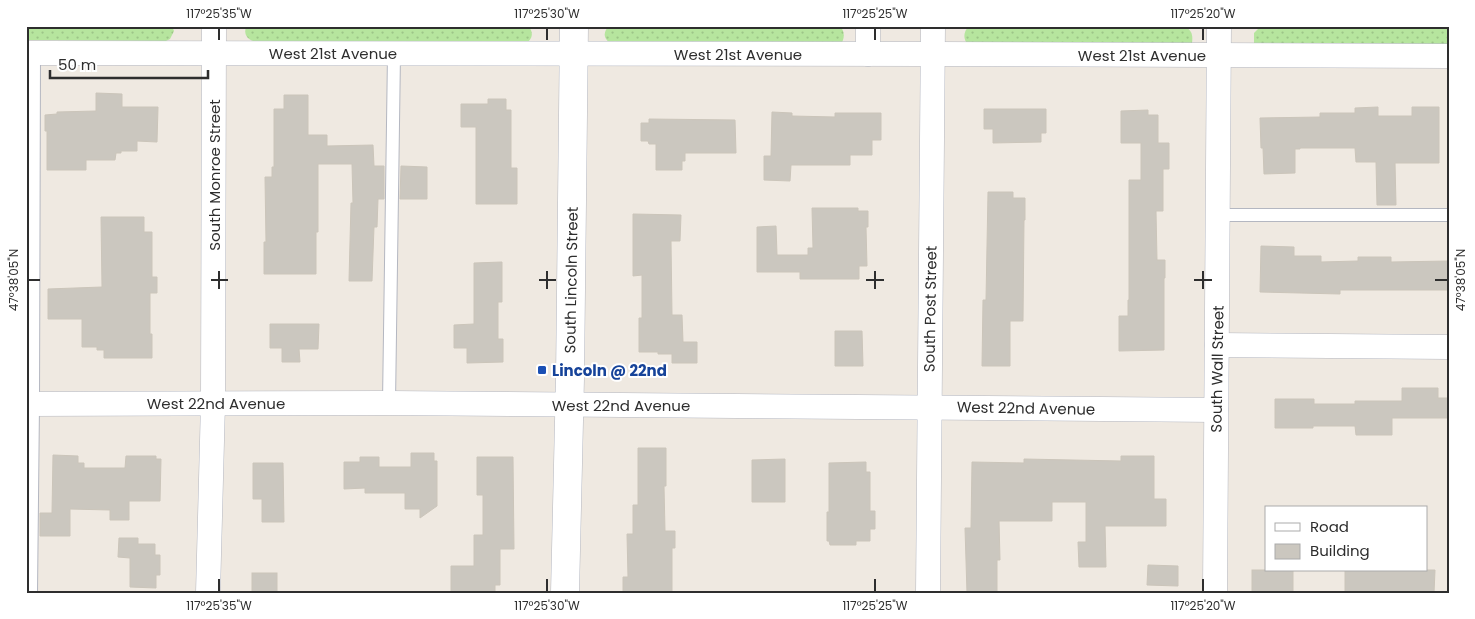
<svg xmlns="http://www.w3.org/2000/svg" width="1475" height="619" font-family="Poppins,sans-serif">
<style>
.grass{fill:url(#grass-dots)}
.building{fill:#cbc7bf;stroke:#cbc5ba}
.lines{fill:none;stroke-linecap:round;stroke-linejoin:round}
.lane-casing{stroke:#b4b7c1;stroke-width:14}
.street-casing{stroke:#b4b7c1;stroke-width:25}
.secondary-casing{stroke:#b4b7c1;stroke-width:29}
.lane{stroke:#fff;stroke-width:12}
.street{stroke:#fff;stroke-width:24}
.secondary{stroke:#fff;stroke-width:28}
.ticks{fill:none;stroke:#2e2e2e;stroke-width:2}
.transit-dot{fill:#1a4fb4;stroke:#fff;stroke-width:2}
.labels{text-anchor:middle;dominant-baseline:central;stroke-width:4;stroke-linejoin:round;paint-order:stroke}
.street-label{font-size:15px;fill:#2e2e2e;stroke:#fff}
.transit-label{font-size:15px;font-weight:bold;fill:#164399;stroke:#fff;text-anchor:start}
.neatline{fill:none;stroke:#2e2e2e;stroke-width:2}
.ticks-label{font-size:12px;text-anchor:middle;fill:#2e2e2e}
</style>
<defs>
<pattern id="grass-dots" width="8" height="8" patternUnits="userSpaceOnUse" patternTransform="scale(1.25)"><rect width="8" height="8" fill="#b6e59e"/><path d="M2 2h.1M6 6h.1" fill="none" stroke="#9dc588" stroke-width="1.8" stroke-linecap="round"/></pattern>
</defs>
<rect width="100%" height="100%" fill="#efe9e1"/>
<!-- grass -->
<g class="grass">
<polygon points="26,26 172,26 174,31 170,39 166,41 26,40"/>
<path d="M246,26H528C535,33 532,42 522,44L253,41C246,38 244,34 246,26Z"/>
<path d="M609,26H839C845,30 845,38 841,44H612C604,40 602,33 609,26Z"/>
<path d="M969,26H1184C1192,30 1193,35 1192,43L968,45C963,39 963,32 969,26Z"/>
<polygon points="1260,27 1449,27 1449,48 1254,44 1254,33"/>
</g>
<!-- building -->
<g class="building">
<polygon points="96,93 122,94 122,107 158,107 157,142 137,141 137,151 121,151 121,153 116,153 115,160 86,160 86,170 47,170 47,131 45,131 45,115 57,114 57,112 96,111"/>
<polygon points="284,95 308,95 308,135 327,135 327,146 373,145 374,166 384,166 384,199 378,199 377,227 374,227 372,281 349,281 351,203 353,203 352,164 318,164 318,232 316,232 316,274 264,274 264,242 266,242 265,177 272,177 272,167 274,167 274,109 284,109"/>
<polygon points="488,99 506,99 506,110 511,110 511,168 517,168 517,204 476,204 476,127 461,127 461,104 488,104"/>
<polygon points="1378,107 1378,116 1412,116 1412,107 1439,107 1439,163 1395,163 1396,205 1377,205 1376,162 1356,162 1355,148 1300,148 1300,149 1295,149 1295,173 1264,174 1263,148 1261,148 1260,118 1320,117 1320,113 1355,113 1355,108"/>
<polygon points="984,109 1046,109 1046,133 1041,133 1041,142 993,143 993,129 984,129"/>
<polygon points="1148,110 1148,115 1158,115 1158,143 1169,143 1169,169 1163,169 1163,211 1156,211 1157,260 1165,260 1165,278 1164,278 1164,350 1119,351 1119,316 1128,316 1128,300 1129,300 1129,180 1141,180 1141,143 1121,143 1121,111"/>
<polygon points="772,112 792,113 792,116 835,117 835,113 881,113 881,140 872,140 872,155 850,155 850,165 791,165 790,181 764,180 764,156 771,156"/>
<polygon points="649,119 735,120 736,153 685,153 685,161 682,161 682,170 656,170 656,144 649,144 648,141 641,141 641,123 649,123"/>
<polygon points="401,166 427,167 427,199 400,199"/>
<polygon points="988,192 1013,192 1013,198 1025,198 1025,220 1024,220 1023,321 1010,321 1010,366 982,366 983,300 986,300"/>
<polygon points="812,208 858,208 858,211 868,211 868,227 866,227 867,266 859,266 859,279 800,279 800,272 757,272 757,227 776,226 777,255 808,255 808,248 813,248"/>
<polygon points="633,214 681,215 680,241 671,241 672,315 682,315 683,342 697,342 697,363 672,363 672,354 658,354 658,352 639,352 639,318 642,318 642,275 633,276"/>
<polygon points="101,217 144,217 144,232 152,232 152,277 157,277 157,293 150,293 150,334 152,334 152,358 104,358 104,350 97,350 97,347 82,347 82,319 48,319 48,289 102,287"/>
<polygon points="1261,246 1294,247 1294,256 1321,256 1321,262 1358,261 1358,257 1391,257 1391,262 1449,261 1449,290 1340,290 1340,294 1260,292"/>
<polygon points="502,262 502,302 498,302 498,339 503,339 503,362 467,363 467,348 454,348 454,325 474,324 474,263"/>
<polygon points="270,324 319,324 318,349 299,349 300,362 282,362 282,348 270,348"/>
<polygon points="835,331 862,331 863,366 835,366"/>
<polygon points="1402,388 1438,388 1438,398 1449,398 1449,418 1392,418 1392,435 1356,435 1355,426 1313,426 1313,428 1275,428 1275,399 1314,399 1314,404 1355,404 1355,401 1402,401"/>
<polygon points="638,448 666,448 666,486 664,486 665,531 675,531 675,548 672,548 672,593 623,593 623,577 628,577 627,534 633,534 633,505 638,505"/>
<polygon points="411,453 434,453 434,461 437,461 437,506 420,518 420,509 405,509 405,493 365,493 365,488 344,489 344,462 360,462 360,457 379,457 379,467 411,467"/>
<polygon points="53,455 78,456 78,463 84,463 84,468 125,468 126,456 156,456 156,459 161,459 160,501 129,501 129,520 110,520 110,510 70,509 70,536 40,536 40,513 52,513"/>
<polygon points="1121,456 1154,456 1154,499 1166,499 1166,526 1105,526 1106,567 1079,567 1078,542 1086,542 1086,502 1052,502 1052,521 999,521 1000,560 997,560 997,593 967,593 965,528 971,528 972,462 1024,463 1024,459 1121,461"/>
<polygon points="477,457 513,457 514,549 500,549 500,585 495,585 495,593 451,593 451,566 474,566 474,535 483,535 483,495 477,495"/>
<polygon points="785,459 785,502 752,502 752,460"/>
<polygon points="866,462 866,472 870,472 870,511 875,511 875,529 870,529 870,541 856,541 856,545 830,545 829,541 827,541 827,512 829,512 829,463"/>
<polygon points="253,463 283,463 284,522 262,522 262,499 253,499"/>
<polygon points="119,538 138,538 138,544 155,544 155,555 160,555 160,575 156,575 156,588 130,587 130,558 118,557"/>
<polygon points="1148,565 1178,566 1178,586 1147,585"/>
<rect x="1252" y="570" width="41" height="23"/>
<polygon points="1345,570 1435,570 1434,593 1345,593"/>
<rect x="252" y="573" width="25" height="20"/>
</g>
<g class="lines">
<!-- lane casing -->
<g class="lane-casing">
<g id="lane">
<polyline points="1218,215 1449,215"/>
<polyline points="389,403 394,54"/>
<polyline points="31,593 33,404 34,53"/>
</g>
</g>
<!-- street casing -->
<g class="street-casing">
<g id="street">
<polyline points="26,53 933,54 1449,56"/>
<polyline points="868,54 868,26"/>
<polyline points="1217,345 1449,347"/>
<polyline points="26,404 389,403 1216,410"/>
<polyline points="208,593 213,403 214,26"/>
<polyline points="928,593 933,26"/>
<polyline points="1215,593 1219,26"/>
</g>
</g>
<!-- secondary casing -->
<g class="secondary-casing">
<polyline id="secondary" points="565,593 570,378 574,26"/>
</g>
<!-- lane -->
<use href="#lane" class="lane"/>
<!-- street -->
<use href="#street" class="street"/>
<!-- secondary -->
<use href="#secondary" class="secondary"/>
</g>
<!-- ticks -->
<path class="ticks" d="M219,28V40M547,28V40M875,28V40M1203,28V40M219,271V289M547,271V289M875,271V289M1203,271V289M28,280H40M211,280H228M539,280H556M866,280H884M1194,280H1212M1435,280H1448M219,579V592M547,579V592M875,579V592M1203,579V592"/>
<!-- markers -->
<rect class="transit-dot" x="537" y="365" width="10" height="10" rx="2.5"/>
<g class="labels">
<!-- street labels -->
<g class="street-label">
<text x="333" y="53">West 21st Avenue</text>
<text x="738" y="54">West 21st Avenue</text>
<text x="1142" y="55">West 21st Avenue</text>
<text transform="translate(214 175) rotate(-90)">South Monroe Street</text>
<text transform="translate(571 280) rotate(-89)">South Lincoln Street</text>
<text transform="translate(930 309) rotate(-89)">South Post Street</text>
<text transform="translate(1217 369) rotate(-89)">South Wall Street</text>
<text x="216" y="403">West 22nd Avenue</text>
<text x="621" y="405">West 22nd Avenue</text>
<text transform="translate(1026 408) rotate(1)">West 22nd Avenue</text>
</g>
<!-- transit labels -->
<g class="transit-label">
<text x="552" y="370">Lincoln @ 22nd</text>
</g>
</g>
<!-- border -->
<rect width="1475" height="619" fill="none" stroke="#ffffff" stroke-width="55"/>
<!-- legend -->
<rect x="1265" y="506" width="162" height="65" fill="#ffffff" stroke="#ababab"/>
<rect x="1275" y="523" width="25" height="8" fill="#ffffff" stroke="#ababab"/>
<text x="1310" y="532" font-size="15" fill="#2e2e2e">Road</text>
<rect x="1275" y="544" width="25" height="15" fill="#cbc7bf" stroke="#ababab"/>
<text x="1310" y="556" font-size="15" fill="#2e2e2e">Building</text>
<!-- scale -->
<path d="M50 70v8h158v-8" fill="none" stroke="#2e2e2e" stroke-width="2.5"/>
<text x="58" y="70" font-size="15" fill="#2e2e2e" stroke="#ffffff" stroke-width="4" paint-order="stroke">50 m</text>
<rect x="28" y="28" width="1420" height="564" class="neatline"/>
<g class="ticks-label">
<text x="219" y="18">117°25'35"W</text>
<text x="547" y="18">117°25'30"W</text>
<text x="875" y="18">117°25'25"W</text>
<text x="1203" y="18">117°25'20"W</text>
<text transform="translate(14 280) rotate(-90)" y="4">47°38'05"N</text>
<text transform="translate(1461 280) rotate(-90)" y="4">47°38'05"N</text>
<text x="219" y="610">117°25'35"W</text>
<text x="547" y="610">117°25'30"W</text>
<text x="875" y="610">117°25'25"W</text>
<text x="1203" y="610">117°25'20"W</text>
</g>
</svg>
